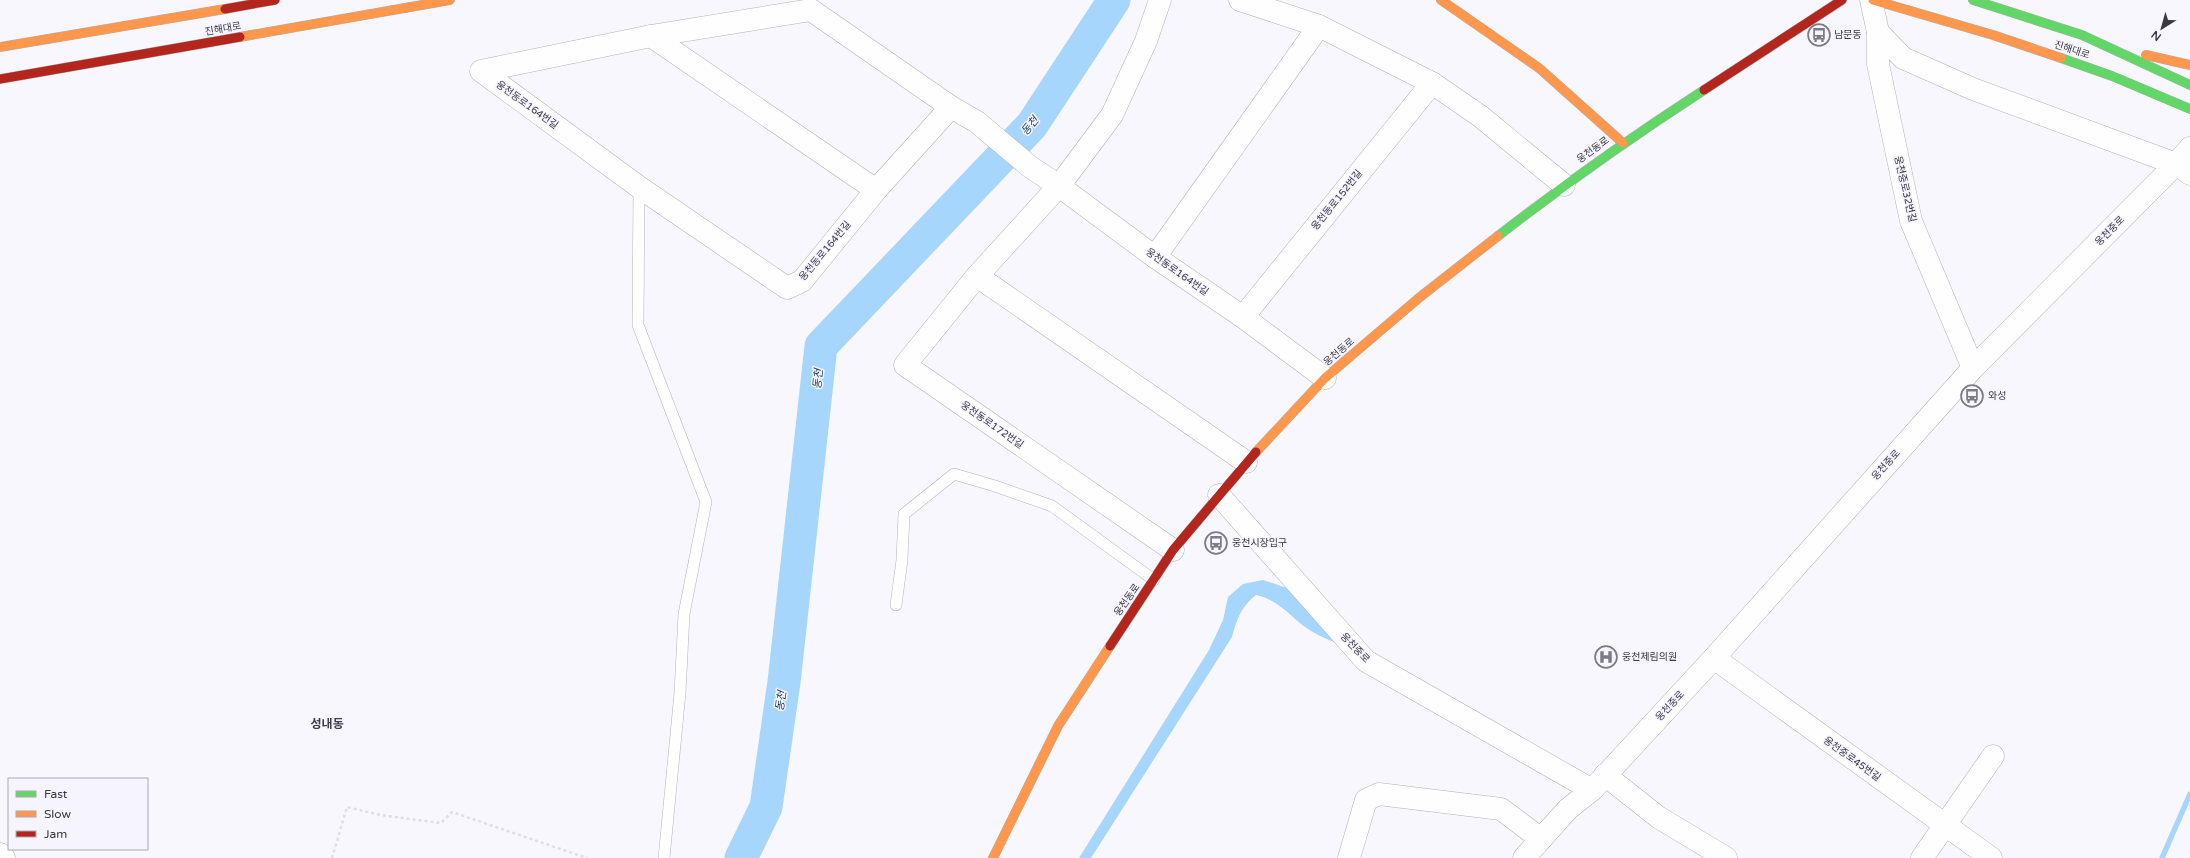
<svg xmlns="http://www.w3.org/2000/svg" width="2190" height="858" font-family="'Varela Round','Noto Sans KR',sans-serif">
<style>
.water{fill:#a7d6fc}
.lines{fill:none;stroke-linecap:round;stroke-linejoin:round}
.stream{stroke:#a7d6fc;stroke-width:5.5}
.river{stroke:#a7d6fc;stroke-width:33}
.lane-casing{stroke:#b4b3b8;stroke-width:12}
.street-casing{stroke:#b4b3b8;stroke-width:23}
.fast-casing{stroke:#b4b3b8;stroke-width:10}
.slow-casing{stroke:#b4b3b8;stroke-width:10}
.jam-casing{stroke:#b4b3b8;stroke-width:10}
.path{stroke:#dfdfe1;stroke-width:2.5;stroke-dasharray:3 3;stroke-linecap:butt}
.lane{stroke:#fefeff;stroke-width:11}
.street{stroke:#fefeff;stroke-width:22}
.fast{stroke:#63d668;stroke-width:9}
.slow{stroke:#ff974d;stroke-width:9}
.jam{stroke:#b3261e;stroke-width:9}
.labels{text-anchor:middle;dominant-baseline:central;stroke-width:3;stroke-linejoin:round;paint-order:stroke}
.street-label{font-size:10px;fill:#39383e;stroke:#f6f5ff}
.poi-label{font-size:10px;fill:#39383e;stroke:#f6f5ff;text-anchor:start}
.water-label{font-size:11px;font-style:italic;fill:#133952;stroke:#f6f5ff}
.quarter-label{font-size:12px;font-weight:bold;fill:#3e3c49;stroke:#f6f5ff}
</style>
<rect width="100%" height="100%" fill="#f8f7fd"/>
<!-- water -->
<path class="water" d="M1263,580L1287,588L1343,646C1332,641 1321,637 1311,631C1290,618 1282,601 1256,595C1241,607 1237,619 1232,637L1091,858H1079L1209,650L1223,620L1228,597L1243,584Z"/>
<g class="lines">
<!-- stream -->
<polyline class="stream" points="2162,858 2190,794"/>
<!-- river -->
<polyline class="river" points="741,858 766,807 784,682 821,346 1032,125 1114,0"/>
<!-- lane casing -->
<g class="lane-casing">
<g id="lane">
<polyline points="639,187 638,325 706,502 684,614 680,693 664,858"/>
<polyline points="896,605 902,560 904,514 954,474 995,486 1052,506 1154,580"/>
</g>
</g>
<!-- street casing -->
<g class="street-casing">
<g id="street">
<polyline points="1160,0 1146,41 1112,115 1059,186 977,276 905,365 1173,550"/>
<polyline points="1240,0 1319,26 1432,83 1480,116 1564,185"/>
<polyline points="1871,0 1878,32 1878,64 1911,221 1973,368"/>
<polyline points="1878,32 1903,58 1973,89 2176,164 2190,174"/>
<polyline points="651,36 876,190"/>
<polyline points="951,107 876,190 802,281 787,288 639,187 481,71 651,36 811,10 951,107 977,122 1029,166 1059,186 1155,257 1243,317 1325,378"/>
<polyline points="1155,257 1319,26"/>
<polyline points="977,276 1246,462"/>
<polyline points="1243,317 1432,83"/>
<polyline points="1219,495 1366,661 1592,790"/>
<polyline points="1714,658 1991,858"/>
<polyline points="1605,775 1658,817 1726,858"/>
<polyline points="0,854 4,858"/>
<polyline points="1349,858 1366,800 1379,794 1501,809 1541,839"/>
<polyline points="1524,858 1568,809 1592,790 1714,658 1973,368 2176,164 2190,148"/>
<polyline points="1922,858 1993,756"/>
</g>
</g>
<!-- fast casing -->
<g class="fast-casing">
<g id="fast">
<polyline points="1973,0 2082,35 2190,85"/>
<polyline points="2061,58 2112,76 2190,109"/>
<path d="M1498,236C1565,184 1633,136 1704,90"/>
</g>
</g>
<!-- slow casing -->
<g class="slow-casing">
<g id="slow">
<polyline points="1441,0 1539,68 1623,143"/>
<polyline points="1873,0 1993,35 2061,58"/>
<polyline points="240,37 450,0"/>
<polyline points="0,47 225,9"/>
<polyline points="2146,55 2190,65"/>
<polyline points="1256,452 1325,378 1420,297 1498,236"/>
<polyline points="993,858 1058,726 1110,646"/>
</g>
</g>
<!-- jam casing -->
<g class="jam-casing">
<g id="jam">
<polyline points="225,9 275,0"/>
<polyline points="0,79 240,37"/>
<polyline points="1704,90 1842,0"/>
<polyline points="1110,646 1173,550 1256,452"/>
</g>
</g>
<!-- path -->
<polyline class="path" points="332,858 347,807 380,815 441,823 452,812 587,858"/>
<!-- lane -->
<use href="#lane" class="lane"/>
<!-- street -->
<use href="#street" class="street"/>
<!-- fast -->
<use href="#fast" class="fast"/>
<!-- slow -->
<use href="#slow" class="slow"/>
<!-- jam -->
<use href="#jam" class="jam"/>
</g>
<!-- icons -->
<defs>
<g id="bus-ring" transform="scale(1.15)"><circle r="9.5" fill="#f6f5ff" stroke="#7c7b81" stroke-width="1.5"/><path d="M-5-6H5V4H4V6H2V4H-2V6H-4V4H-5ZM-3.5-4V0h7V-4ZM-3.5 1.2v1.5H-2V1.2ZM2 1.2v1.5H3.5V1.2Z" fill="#7c7b81"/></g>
<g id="hospital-ring" transform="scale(1.15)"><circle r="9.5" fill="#f6f5ff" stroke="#7c7b81" stroke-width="1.5"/><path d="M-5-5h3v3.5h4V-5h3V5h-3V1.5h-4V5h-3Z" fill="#7c7b81"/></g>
</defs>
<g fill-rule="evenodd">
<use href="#bus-ring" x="1819" y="35"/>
<use href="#bus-ring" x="1972" y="396"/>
<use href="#bus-ring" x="1216" y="543"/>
<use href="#hospital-ring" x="1606" y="657"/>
</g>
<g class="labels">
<!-- street labels -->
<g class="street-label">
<text transform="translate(223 29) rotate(-10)">진해대로</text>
<text transform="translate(2072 50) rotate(18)">진해대로</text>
<text transform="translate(527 105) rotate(36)">웅천동로164번길</text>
<text transform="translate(1593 150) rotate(-36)">웅천동로</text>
<text transform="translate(1905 189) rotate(77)">웅천중로32번길</text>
<text transform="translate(1337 200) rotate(-51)">웅천동로152번길</text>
<text transform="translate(2110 231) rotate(-45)">웅천중로</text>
<text transform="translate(825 251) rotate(-50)">웅천동로164번길</text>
<text transform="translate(1177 272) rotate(35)">웅천동로164번길</text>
<text transform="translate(1339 352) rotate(-41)">웅천동로</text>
<text transform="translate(992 425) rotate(35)">웅천동로172번길</text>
<text transform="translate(1886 465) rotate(-48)">웅천중로</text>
<text transform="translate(1127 600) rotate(-55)">웅천동로</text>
<text transform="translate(1355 648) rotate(46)">웅천중로</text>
<text transform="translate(1670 706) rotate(-47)">웅천중로</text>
<text transform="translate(1852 759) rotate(36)">웅천중로45번길</text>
</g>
<!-- poi labels -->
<g class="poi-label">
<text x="1834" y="35">남문동</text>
<text x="1988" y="396">와성</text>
<text x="1232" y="543">웅천시장입구</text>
<text x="1622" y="657">웅천제림의원</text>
</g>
<!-- water labels -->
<g class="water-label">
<text transform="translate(1030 126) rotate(-51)">동천</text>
<text transform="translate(818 379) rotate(-84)">동천</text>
<text transform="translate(781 701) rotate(-82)">동천</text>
</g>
<!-- quarter labels -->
<g class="quarter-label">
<text x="327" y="724">성내동</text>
</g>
</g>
<!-- legend -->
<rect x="8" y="778" width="140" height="72" fill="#f6f5ff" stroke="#aaa9b2"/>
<rect x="16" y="791" width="20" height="6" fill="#63d668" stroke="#aaa9b2"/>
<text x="44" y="798" font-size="12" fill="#39383e">Fast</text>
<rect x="16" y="811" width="20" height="6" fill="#ff974d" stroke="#aaa9b2"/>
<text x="44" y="818" font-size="12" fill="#39383e">Slow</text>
<rect x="16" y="831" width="20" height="6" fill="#b3261e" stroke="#aaa9b2"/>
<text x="44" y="838" font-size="12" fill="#39383e">Jam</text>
<!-- north arrow -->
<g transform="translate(2162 28) rotate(217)" stroke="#f6f5ff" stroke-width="3" paint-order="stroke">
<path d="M0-3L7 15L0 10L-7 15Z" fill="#39383e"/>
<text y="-6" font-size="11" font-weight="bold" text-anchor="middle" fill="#39383e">N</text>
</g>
</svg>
